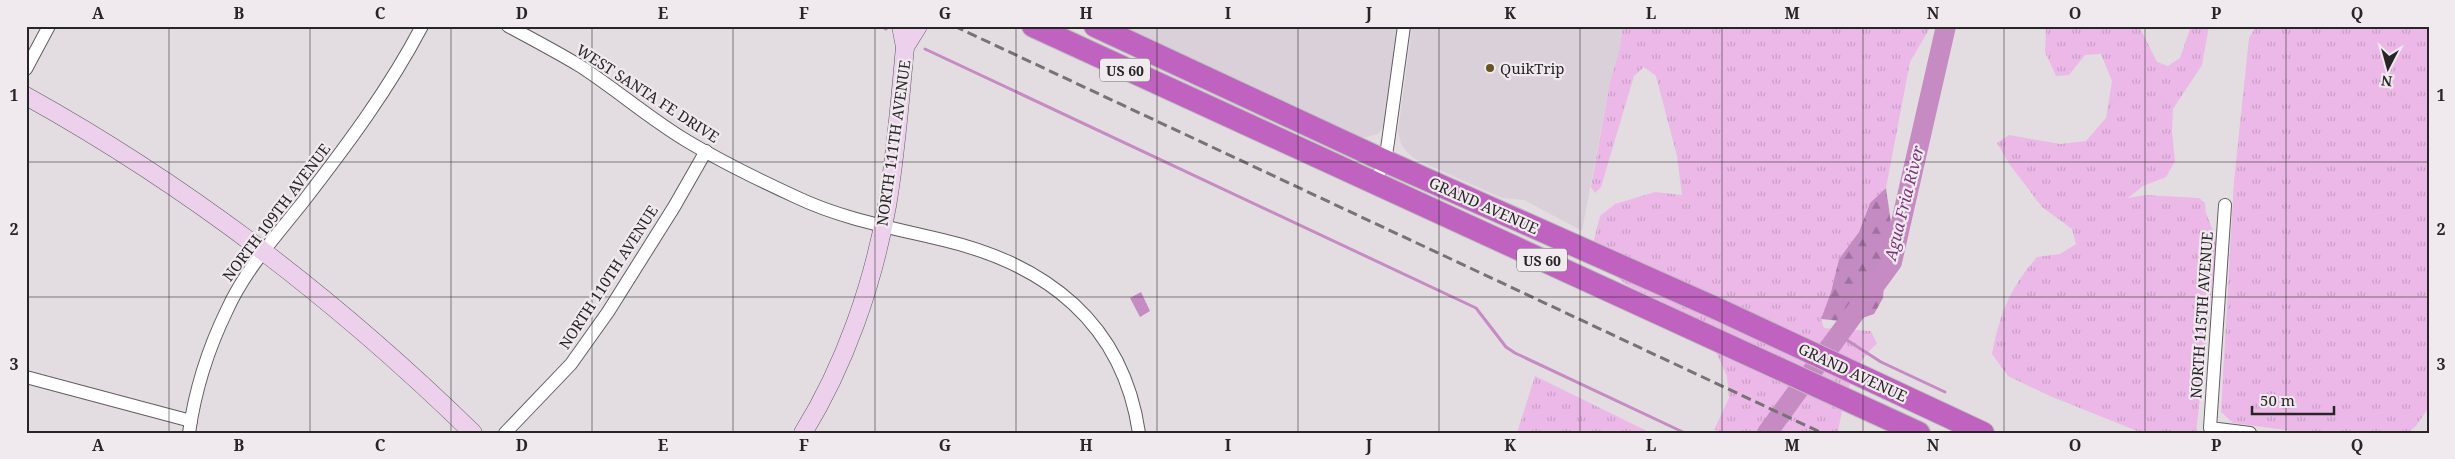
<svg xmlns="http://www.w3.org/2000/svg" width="2455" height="459" font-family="'Noto Serif',serif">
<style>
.built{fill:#dad0da}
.grass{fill:url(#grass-tufts)}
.forest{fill:url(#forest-firs)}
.water{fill:#c58bc2}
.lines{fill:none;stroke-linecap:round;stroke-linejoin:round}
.stream{stroke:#c58bc2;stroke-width:3}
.river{stroke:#c58bc2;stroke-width:20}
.street-casing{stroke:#625d62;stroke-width:14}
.secondary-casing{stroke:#625d62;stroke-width:19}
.highway-casing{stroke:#bebebe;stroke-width:24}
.street{stroke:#fff;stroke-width:12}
.secondary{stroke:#ecd0ec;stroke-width:18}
.highway{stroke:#c062bf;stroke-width:22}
.rail{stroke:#767275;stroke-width:3;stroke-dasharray:10 5;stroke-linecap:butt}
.grid{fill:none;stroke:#282527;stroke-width:1;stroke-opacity:0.55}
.poi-dot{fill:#665422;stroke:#f0eaef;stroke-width:2}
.labels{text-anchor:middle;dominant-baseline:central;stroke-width:4.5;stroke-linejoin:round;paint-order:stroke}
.shield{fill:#f0eaef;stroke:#646063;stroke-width:1}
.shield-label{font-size:14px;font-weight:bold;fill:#282527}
.poi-label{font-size:15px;fill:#282527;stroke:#f0eaef;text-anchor:start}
.street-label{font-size:15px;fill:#282527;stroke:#f0eaef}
.water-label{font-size:16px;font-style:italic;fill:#793378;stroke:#f0eaef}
.neatline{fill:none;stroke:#282527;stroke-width:2}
.grid-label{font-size:16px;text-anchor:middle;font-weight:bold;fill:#282527}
</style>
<defs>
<pattern id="grass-tufts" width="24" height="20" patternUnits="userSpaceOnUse" patternTransform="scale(1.25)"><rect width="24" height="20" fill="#ebb8e8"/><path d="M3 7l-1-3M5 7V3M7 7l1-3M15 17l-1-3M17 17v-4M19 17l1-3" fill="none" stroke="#ca9ec7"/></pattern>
<pattern id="forest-firs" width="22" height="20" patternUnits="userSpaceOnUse" patternTransform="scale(1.25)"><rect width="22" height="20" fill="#c48ac2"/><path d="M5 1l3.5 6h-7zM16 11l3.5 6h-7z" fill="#9f719e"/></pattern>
</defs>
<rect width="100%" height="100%" fill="#e3dde2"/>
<!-- built -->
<g class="built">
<polygon points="1120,26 1397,26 1385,124 1378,134 1363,138"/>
<polygon points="1412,26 1623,26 1619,52 1610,82 1582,231 1524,200 1502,198 1415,159 1407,152 1401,144 1398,132"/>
</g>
<!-- grass -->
<g class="grass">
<path d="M1623,26H1931L1910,62L1886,188L1870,203L1859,232L1839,259L1831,292L1821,319L1824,328L1871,331L1877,344C1852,363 1843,403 1838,433H1732L1714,430L1729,398L1727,376L1702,322L1627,285L1590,256L1600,216L1615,204L1655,192L1682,195L1677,156L1656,76L1644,67L1634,76L1601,187L1595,193L1591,187L1610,82L1619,52Z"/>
<path d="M2046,26H2139L2157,62L2168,66L2180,58L2191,26H2209L2202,65L2173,109L2172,132L2175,161L2166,177L2143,186L2128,198L2145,195L2199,198L2205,203L2206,213L2217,242L2196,433H2142L2050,396L2008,376L1992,354C2000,313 2010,288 2037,257L2060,254L2076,244L2072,229L2042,207L2010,165L1997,143L2009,135L2060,144L2086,141L2106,118L2112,81L2101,54L2085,55L2069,75L2056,76L2045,52Z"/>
<polygon points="2256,26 2429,26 2429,407 2416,426 2408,433 2308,433 2233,423 2221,412 2234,181 2249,38"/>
<polygon points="1535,376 1651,433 1517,433"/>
</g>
<!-- forest -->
<g class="forest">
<polygon points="1942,26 1951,26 1921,176 1902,230 1903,197 1917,143 1930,63"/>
<polygon points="1886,188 1893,237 1885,271 1883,298 1874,314 1851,322 1821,319 1831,292 1839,259 1859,232 1870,203"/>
</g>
<!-- water -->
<polygon class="water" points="1141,292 1150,311 1140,317 1130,298"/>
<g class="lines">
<!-- stream -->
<g class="stream">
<polyline points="880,26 886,29"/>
<polyline points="925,49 1476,308 1506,347 1515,353 1685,433"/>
<polyline points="1839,335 1881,362 1945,392"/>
</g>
<!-- river -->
<polyline class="river" points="1767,433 1892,262 1946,26"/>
<!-- street casing -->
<g class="street-casing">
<g id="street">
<path d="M508,26C532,39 557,52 580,66C617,90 650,119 687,141C722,162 759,180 796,197C842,219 893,228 943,240C1046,264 1123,323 1139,433"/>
<polyline points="26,69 49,26"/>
<polyline points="1374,184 1385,161 1388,142 1404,26"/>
<polyline points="2225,205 2210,428 2250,433"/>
<polyline points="26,377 191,421"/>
<path d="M189,433C195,390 208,349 227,310C245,270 276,236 303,202C347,145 389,89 422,26"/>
<polyline points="505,433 571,364 608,312 674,207 706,151"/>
</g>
</g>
<!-- secondary casing -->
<g class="secondary-casing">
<g id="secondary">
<polyline points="905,47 918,26"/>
<path d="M26,96C190,187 339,302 473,433"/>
<path d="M803,433C845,365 873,284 887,206C896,154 900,100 905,47L901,26"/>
</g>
</g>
<!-- highway casing -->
<g class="highway-casing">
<g id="highway">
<polyline points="1033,26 1919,433"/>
<polyline points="1095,26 1385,161 1720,310 1983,433"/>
</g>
</g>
<!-- street -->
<use href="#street" class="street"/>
<!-- secondary -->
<use href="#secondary" class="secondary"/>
<!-- highway -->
<use href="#highway" class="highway"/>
<!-- rail -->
<polyline class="rail" points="954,26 1822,433"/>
</g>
<!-- grid -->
<path class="grid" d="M169,26V433M310,26V433M451,26V433M592,26V433M733,26V433M875,26V433M1016,26V433M1157,26V433M1298,26V433M1439,26V433M1580,26V433M1722,26V433M1863,26V433M2004,26V433M2145,26V433M2286,26V433M26,162H2429M26,297H2429"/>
<!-- markers -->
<circle class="poi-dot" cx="1490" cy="68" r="5"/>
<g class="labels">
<!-- shield labels -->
<g class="shield">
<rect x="1100" y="58.5" width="50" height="23" rx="4"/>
<rect x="1517" y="248.5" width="50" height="23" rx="4"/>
</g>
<g class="shield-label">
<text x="1125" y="70">US 60</text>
<text x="1542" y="260">US 60</text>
</g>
<!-- poi labels -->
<g class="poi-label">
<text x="1500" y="68">QuikTrip</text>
</g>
<!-- street labels -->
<g class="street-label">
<text transform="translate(648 93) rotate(33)">WEST SANTA FE DRIVE</text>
<text transform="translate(893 143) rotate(-82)">NORTH 111TH AVENUE</text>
<text transform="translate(1484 205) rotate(24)">GRAND AVENUE</text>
<text transform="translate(276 212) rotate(-53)">NORTH 109TH AVENUE</text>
<text transform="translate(608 277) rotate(-57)">NORTH 110TH AVENUE</text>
<text transform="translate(2201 315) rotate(-86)">NORTH 115TH AVENUE</text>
<text transform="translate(1853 372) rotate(25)">GRAND AVENUE</text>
</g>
<!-- water labels -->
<g class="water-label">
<text transform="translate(1904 203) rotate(-76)">Agua Fria River</text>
</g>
</g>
<!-- border -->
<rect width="2455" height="459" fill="none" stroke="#f0eaef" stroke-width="55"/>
<!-- north arrow -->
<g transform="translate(2388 68) rotate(186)" stroke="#f0eaef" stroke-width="4" paint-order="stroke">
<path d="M0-4L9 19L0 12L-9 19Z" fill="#282527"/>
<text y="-8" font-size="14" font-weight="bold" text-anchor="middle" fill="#282527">N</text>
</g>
<!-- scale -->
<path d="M2252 406v8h82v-8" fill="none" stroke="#282527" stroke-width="2.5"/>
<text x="2260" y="406" font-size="15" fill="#282527" stroke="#f0eaef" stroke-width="4" paint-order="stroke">50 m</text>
<rect x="28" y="28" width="2400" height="404" class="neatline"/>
<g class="grid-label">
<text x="98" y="19">A</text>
<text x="239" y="19">B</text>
<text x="380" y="19">C</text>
<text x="522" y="19">D</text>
<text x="663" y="19">E</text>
<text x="804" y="19">F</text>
<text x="945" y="19">G</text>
<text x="1086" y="19">H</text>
<text x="1228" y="19">I</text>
<text x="1369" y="19">J</text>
<text x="1510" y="19">K</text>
<text x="1651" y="19">L</text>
<text x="1792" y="19">M</text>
<text x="1933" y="19">N</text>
<text x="2075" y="19">O</text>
<text x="2216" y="19">P</text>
<text x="2357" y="19">Q</text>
<text x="14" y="101">1</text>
<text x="2441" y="101">1</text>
<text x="14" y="235">2</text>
<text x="2441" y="235">2</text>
<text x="14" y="370">3</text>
<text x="2441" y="370">3</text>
<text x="98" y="451">A</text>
<text x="239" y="451">B</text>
<text x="380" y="451">C</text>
<text x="522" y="451">D</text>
<text x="663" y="451">E</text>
<text x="804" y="451">F</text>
<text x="945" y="451">G</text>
<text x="1086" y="451">H</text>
<text x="1228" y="451">I</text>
<text x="1369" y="451">J</text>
<text x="1510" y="451">K</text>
<text x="1651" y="451">L</text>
<text x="1792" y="451">M</text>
<text x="1933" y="451">N</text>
<text x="2075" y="451">O</text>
<text x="2216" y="451">P</text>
<text x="2357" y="451">Q</text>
</g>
</svg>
